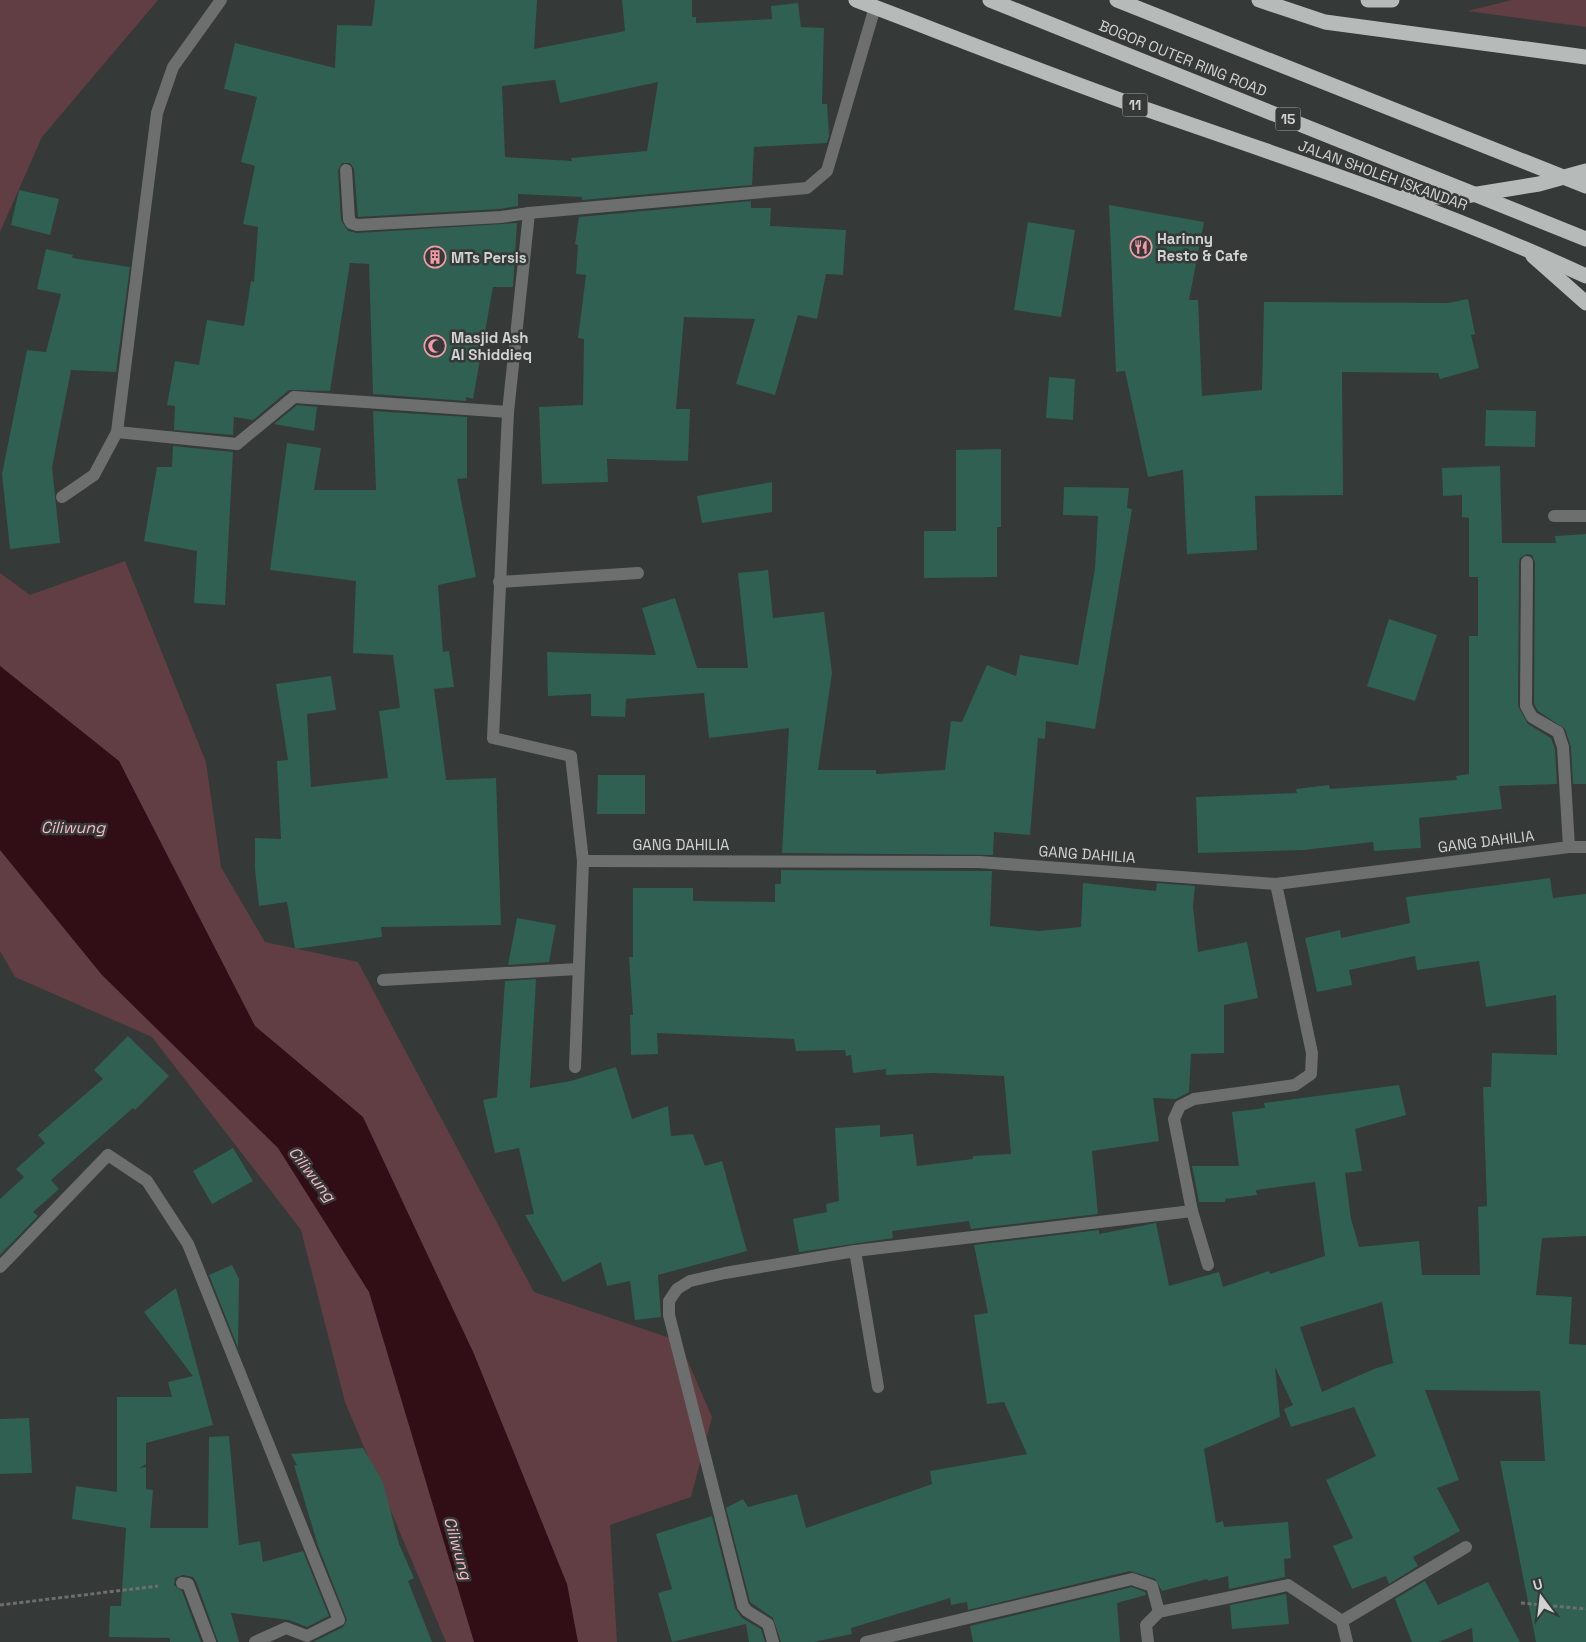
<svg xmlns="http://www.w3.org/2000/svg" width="1586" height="1642" font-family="'Space Grotesk',sans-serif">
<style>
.green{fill:#603e43}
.water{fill:#310d15}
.building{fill:#2f6051;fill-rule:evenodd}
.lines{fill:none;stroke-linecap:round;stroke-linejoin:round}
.path{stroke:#6c6f6e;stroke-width:3;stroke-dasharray:4 2.5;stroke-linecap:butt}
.minor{stroke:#6d6f6f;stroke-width:12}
.highway{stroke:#b6bbb9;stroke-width:15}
.highway-bridge{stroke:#b6bbb9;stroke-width:15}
.labels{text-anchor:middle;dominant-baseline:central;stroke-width:5;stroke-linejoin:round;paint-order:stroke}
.shield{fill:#353937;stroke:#a2a5a4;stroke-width:1}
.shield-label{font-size:14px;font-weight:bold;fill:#d1d3d2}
.street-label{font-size:15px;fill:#d1d3d2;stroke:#353937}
.poi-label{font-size:15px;font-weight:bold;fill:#d1d3d2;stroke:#353937;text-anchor:start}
.water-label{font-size:16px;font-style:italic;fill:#fabcc5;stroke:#353937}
</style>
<rect width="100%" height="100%" fill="#353937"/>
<!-- green -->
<g class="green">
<polygon points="0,0 158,0 42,137 0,232"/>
<polygon points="1512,0 1586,0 1586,27 1467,11"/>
<polygon points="125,561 206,762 221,867 265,942 358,962 534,1292 679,1341 712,1417 691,1497 610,1525 617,1642 446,1642 345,1402 301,1230 152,1037 15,977 0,951 0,573 30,595"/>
</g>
<!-- water -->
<polygon class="water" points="0,666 119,761 255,1026 363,1117 474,1354 567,1584 578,1642 474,1642 369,1292 278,1148 102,975 0,850"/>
<!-- building -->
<g class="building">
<path d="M375,0H537L534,49L625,31L622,0H692V17H696V23L772,19L771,6L798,3L801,27L824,28L822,104H827L829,136L827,143L754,147L752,185L582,200V197L518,194V206L500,209L358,217L354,169L350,163H342L338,170L341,220L348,231L357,233L517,223L513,287H493L473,399L466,397V401L373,394L369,264L350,263L330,391L289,390L253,420L234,417L233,435L174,430L175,406L167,405L175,361L199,365L207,320L244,326L251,281L254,282L258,227L243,224L255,166L241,162L257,97L224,89L235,43L335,68L337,25L372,26ZM555,80L560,103L658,82L647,151L571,158L572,161L505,157L502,86Z"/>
<polygon points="19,190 59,199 50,235 11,225"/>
<polygon points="751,201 751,208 771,208 770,226 846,230 843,275 826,274 817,319 798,315 775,395 736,384 755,319 684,317 676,409 690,409 688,461 607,459 608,482 542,484 539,407 583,405 584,339 578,338 586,275 576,274 578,245 575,244 579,217"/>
<polygon points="1109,205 1204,222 1189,300 1198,300 1202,396 1262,390 1264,302 1448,303 1468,299 1475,334 1471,335 1479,368 1440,379 1438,373 1342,372 1343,495 1255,496 1257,550 1187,554 1183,470 1148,477 1125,371 1116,372"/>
<polygon points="1028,222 1075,230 1061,317 1014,310"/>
<polygon points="46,249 73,255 72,258 130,267 116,372 71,370 52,467 60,543 10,549 2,474 27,350 46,352 61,294 37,289"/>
<polygon points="1049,377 1075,379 1073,420 1046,418"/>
<polygon points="297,405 317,407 314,431 274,424"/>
<polygon points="1486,410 1536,411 1535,447 1485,446"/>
<polygon points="373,411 467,417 467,478 457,479 476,577 438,585 443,652 449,651 454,687 434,689 446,780 496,778 501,925 381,927 382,937 295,949 287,902 259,906 255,869 255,838 281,839 277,761 288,760 276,684 331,676 336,710 307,714 311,787 388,778 379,711 400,708 393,655 353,653 356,581 270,570 287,443 321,448 314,490 376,490"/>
<polygon points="173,446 233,452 225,605 194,603 197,551 144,541 157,467 172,467"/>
<polygon points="1001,449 1001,527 997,527 997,577 924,578 924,531 956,531 956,450"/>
<polygon points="1500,466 1502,543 1556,543 1555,536 1586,534 1586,784 1573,784 1571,747 1565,729 1538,711 1534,704 1535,562 1532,555 1527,554 1520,558 1519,562 1518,706 1528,724 1551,738 1555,749 1557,784 1499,786 1502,809 1419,818 1421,848 1374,851 1373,842 1304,850 1198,853 1196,797 1297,793 1296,789 1329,785 1330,789 1457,780 1456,776 1469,774 1469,636 1478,636 1478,577 1469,577 1469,518 1462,517 1462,495 1443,496 1442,468"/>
<polygon points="772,482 772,512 702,523 697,496"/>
<polygon points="1064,487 1129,488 1127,508 1132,509 1095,729 1046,721 1045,739 1038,738 1030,835 994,832 993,855 782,853 789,728 709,738 704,693 626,699 625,717 591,716 591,694 548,696 547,652 656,655 642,608 675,598 697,668 748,668 738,573 768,570 773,618 824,612 832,673 818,770 876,770 876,774 945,770 951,721 962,722 987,665 1016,676 1020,655 1078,665 1095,569 1098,516 1063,515"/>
<polygon points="1389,619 1437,635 1415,701 1367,686"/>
<polygon points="598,775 645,775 645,814 597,814"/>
<polygon points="781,870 992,871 990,926 1039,931 1081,927 1083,883 1156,891 1157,883 1195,886 1193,907 1198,952 1247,942 1258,998 1224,1005 1224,1053 1191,1054 1189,1092 1176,1099 1153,1098 1159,1141 1092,1151 1098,1214 971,1229 969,1221 892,1231 893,1238 799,1252 793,1219 827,1212 826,1204 839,1201 835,1128 880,1125 880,1137 913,1134 917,1166 973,1159 973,1156 1011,1154 1004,1076 934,1073 886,1075 886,1069 853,1073 851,1055 846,1056 845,1050 796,1051 794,1039 657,1033 658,1054 631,1055 630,1015 633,1015 629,957 633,957 633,888 693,888 693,901 775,902 775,884 781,884"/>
<path d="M1550,878L1553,898L1586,894V1236L1542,1238L1536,1295L1572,1297L1569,1344L1586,1345V1642H1536L1500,1461H1545L1540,1391L1425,1390L1459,1480L1437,1488L1460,1531L1413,1557L1418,1566L1389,1584L1386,1576L1352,1589L1333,1546L1353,1538L1326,1480L1376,1456L1354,1407L1291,1427L1284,1409L1293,1405L1275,1367L1280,1417L1204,1449L1216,1523L1223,1521L1224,1527L1288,1522L1291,1558L1284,1559L1285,1577L1229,1589L1228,1576L1208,1581L1207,1579L1162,1591L1155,1579L1130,1571L968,1610L967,1602L951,1605L950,1598L851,1628L852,1634L813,1642H781L773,1618L750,1602L726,1508L743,1499L748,1507L797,1494L806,1528L932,1484L930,1471L1027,1454L1004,1402L987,1404L974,1315L988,1313L974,1245L1099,1230V1234L1156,1223L1169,1286L1219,1272L1223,1287L1269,1271L1270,1274L1325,1256L1315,1182L1256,1190L1257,1195L1225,1199V1202H1199L1192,1166H1239L1232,1112L1265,1108L1264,1103L1399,1085L1406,1115L1355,1129L1362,1171L1345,1173L1351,1219L1359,1247L1419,1241L1422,1275H1480L1478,1207L1487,1206L1483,1087H1491L1492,1053L1557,1055L1556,995L1486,1007L1479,961L1417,970L1415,956L1349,970L1352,985L1317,992L1305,938L1340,930L1341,938L1410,923L1406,897ZM1382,1302L1393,1363L1374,1369L1322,1392L1300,1327Z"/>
<polygon points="517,918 556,925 549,962 508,965"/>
<polygon points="536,979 530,1088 571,1081 616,1067 632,1119 668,1106 671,1136 693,1134 705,1166 722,1161 747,1251 658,1275 661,1317 635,1320 630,1281 607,1286 601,1262 563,1282 525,1215 534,1214 519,1148 495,1153 483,1100 497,1097 505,981"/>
<polygon points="128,1036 169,1076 135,1110 133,1108 51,1180 59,1189 33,1212 38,1216 0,1255 0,1199 24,1177 16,1169 45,1143 38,1135 103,1079 94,1070"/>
<polygon points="233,1148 253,1181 212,1204 193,1171"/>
<polygon points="232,1265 239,1279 238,1348 209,1275"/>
<polygon points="176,1288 213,1425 146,1443 146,1464 139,1468 146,1467 146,1489 153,1490 150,1528 208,1528 209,1437 229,1436 239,1545 260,1541 263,1562 303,1551 329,1616 307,1627 289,1620 231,1613 239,1642 218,1642 196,1581 193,1577 183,1575 175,1578 174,1585 182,1591 201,1642 170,1642 170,1638 109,1637 110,1606 121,1606 126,1528 72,1519 76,1486 117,1492 117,1397 172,1397 168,1382 193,1376 144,1312"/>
<polygon points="29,1418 32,1473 0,1474 0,1419"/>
<polygon points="363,1448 383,1482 399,1544 414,1578 408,1581 432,1642 313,1642 343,1627 347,1620 318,1546 294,1465 297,1465 291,1454"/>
<polygon points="712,1516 735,1608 742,1618 761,1629 765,1642 749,1642 746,1624 672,1642 658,1593 672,1589 656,1534"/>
<polygon points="1425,1581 1438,1605 1488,1582 1520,1642 1473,1642 1472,1628 1439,1642 1412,1642 1395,1599"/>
<polygon points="1132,1587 1145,1592 1146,1595 1117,1603 1120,1642 973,1642 970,1626"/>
<polygon points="1286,1594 1289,1624 1232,1629 1230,1605"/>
</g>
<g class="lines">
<!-- path -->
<g class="path">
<polyline points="1521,1603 1586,1609"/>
<polyline points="0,1605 158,1586"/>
</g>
<!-- minor -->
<g class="minor">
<polyline points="221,0 173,67 157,113 117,432 237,444 294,397 508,412"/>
<polyline points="346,170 349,219 351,223 357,225 501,217 529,213"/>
<polyline points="62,497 94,475 117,432"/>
<polyline points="1554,516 1586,516"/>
<polyline points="1527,562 1526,706 1532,717 1558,732 1563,747 1569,847"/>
<polyline points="499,582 638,573"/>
<polyline points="583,861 979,862 1276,884 1569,847 1586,847"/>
<polyline points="383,980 578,969"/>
<polyline points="575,1067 583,861 571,756 493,738 508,412 529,213 807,188 827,171 875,7"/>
<polyline points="855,1251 878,1387"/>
<polyline points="1208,1265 1192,1211 1174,1119 1180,1106 1194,1099 1295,1085 1311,1074 1312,1053 1276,884"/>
<polyline points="0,1267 108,1155 147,1181 188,1244 339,1620 307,1636 286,1628 255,1642"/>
<polyline points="182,1583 188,1584 210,1642"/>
<polyline points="1342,1621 1347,1642"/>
<polyline points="773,1642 768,1624 747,1611 743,1606 669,1315 669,1301 677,1289 690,1281 725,1273 855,1251 1192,1211"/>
<polyline points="866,1642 1132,1579 1152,1586 1159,1612"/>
<polyline points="1148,1642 1146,1625 1159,1612 1288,1585 1342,1621 1466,1547"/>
</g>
<!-- highway -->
<g class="highway">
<path d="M856,0C948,35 1039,71 1131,104C1284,157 1439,208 1586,276"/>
<polyline points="1259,0 1325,22 1586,57"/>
<polyline points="1368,0 1392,0"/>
<polyline points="1405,197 1459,197 1539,184 1586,171"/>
<polyline points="1533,256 1586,303"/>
</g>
<!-- highway-bridge -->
<g class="highway-bridge">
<polyline points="990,0 1586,239"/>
<polyline points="1117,0 1586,186"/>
</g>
</g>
<!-- icons -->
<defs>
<g id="restaurant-ring" transform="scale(1.125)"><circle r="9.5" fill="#353937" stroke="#f39aa9" stroke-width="1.5"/><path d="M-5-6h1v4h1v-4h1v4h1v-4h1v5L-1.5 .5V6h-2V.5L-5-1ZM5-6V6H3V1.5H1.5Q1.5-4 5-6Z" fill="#f39aa9"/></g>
<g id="building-ring" transform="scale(1.125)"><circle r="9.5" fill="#353937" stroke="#f39aa9" stroke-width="1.5"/><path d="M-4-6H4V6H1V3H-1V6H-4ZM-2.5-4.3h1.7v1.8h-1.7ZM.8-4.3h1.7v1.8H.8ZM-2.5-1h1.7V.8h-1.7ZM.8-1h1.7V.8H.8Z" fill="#f39aa9"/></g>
<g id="mosque-ring" transform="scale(1.125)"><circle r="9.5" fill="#353937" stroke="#f39aa9" stroke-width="1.5"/><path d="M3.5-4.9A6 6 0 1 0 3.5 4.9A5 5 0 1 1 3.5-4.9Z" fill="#f39aa9"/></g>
</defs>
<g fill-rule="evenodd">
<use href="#restaurant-ring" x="1141" y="247"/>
<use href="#building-ring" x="435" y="257"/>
<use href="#mosque-ring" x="435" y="346"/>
</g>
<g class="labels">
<!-- shield labels -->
<g class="shield">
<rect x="1122.5" y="93.5" width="25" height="23" rx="4"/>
<rect x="1275.5" y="107.5" width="25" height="23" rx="4"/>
</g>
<g class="shield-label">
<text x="1135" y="105">11</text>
<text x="1288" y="119">15</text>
</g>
<!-- street labels -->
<g class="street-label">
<text transform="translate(1183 58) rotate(22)">BOGOR OUTER RING ROAD</text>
<text transform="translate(1383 175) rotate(20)">JALAN SHOLEH ISKANDAR</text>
<text transform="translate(1486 841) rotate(-7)">GANG DAHILIA</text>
<text x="681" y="844">GANG DAHILIA</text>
<text transform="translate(1087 854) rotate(4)">GANG DAHILIA</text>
</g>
<!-- poi labels -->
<g class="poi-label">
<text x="1157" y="238">Harinny<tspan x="1157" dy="17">Resto &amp; Cafe</tspan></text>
<text x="451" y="257">MTs Persis</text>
<text x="451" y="337">Masjid Ash<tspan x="451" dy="17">Al Shiddieq</tspan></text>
</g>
<!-- water labels -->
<g class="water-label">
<text x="73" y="827">Ciliwung</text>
<text transform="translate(312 1174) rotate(52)">Ciliwung</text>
<text transform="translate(458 1548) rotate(74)">Ciliwung</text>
</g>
</g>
<!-- north arrow -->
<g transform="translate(1541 1597) rotate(345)" stroke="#353937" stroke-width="4" paint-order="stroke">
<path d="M0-4L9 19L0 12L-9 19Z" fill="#d1d3d2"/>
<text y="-8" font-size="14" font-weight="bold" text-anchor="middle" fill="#d1d3d2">U</text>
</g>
</svg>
